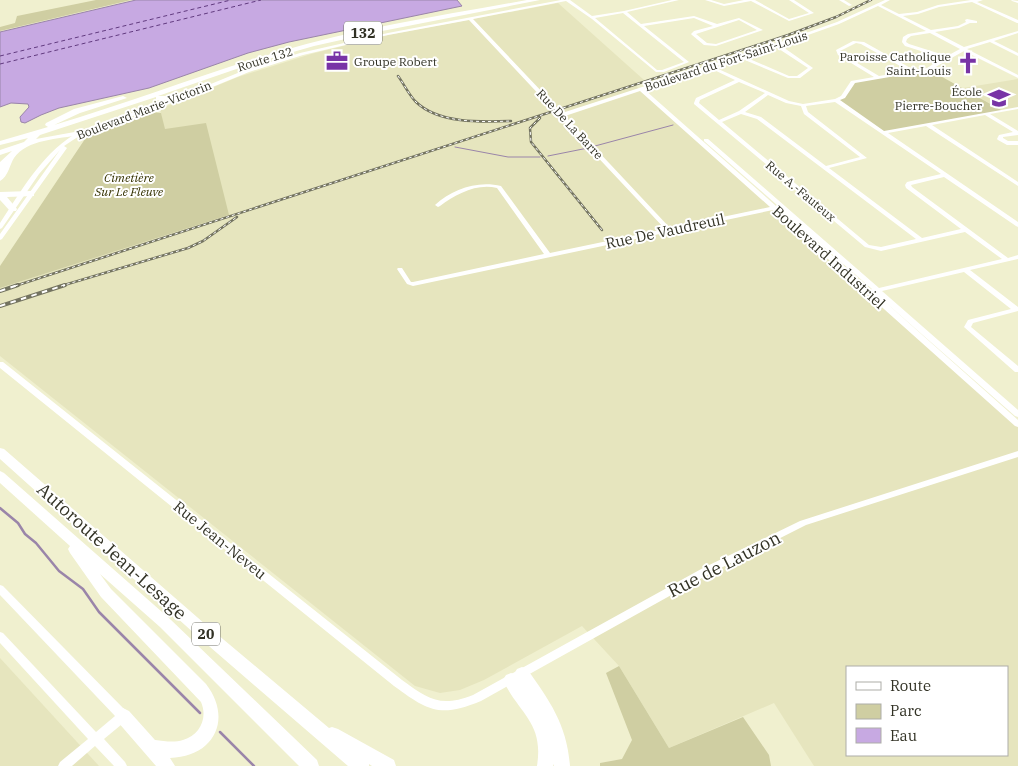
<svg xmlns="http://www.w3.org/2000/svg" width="1018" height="766" font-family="'IBM Plex Serif',serif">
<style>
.built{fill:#e6e5be;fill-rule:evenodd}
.green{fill:#cfcea2}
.water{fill:#c7a9e2;stroke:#9a85a9}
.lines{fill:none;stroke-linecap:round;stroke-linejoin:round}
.stream-far1{stroke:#9a85a9;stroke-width:1}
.stream{stroke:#9a85a9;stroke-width:2.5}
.ferry{stroke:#613a7f;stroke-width:1;stroke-dasharray:4 3;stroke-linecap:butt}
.minor{fill:#fff;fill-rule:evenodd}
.highway{fill:#fff;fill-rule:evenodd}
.rail-far1-casing{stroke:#737360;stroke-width:2.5}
.rail-casing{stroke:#737360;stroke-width:4}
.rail-far1{stroke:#fff;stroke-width:1;stroke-dasharray:3;stroke-linecap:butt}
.rail{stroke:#fff;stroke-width:2;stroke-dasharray:5.5;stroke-linecap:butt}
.labels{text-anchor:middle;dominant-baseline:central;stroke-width:4;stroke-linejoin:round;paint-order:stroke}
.far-poi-label{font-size:12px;fill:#323225;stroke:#fff;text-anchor:end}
.far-street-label{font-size:12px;fill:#323225;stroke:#fff}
.far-park-label{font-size:12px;font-style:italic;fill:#353200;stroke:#fff}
.shield{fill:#fff;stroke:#707066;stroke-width:1}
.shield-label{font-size:14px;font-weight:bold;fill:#323225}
.street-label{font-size:15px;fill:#323225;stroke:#fff}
.near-street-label{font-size:18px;fill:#323225;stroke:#fff}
</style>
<rect width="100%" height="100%" fill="#f0f0cf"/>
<!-- built -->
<g class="built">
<path d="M558,3L644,80L634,84L1018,427V766H814L774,703L669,748L619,666L582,626L484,680L460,690L440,693L415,686L0,356V288L229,215L173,129H164L160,109L238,77L311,54L383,36ZM847,667H1007V755H847Z"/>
<polygon points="1018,79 1018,108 1003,111 963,88"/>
<polygon points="0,658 99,766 0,766"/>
</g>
<!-- green -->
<g class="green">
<polygon points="96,0 131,0 0,31 0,27 15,23 17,16"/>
<polygon points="928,69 1003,111 885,132 836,100 843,97 853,82"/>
<polygon points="152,112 161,113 165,129 206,123 229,215 0,288 0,266 85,139 102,129"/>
<polygon points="619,666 669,748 743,717 769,755 771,766 600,766 600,763 622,759 632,740 606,673"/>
</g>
<!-- water -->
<polygon class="water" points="136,0 457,0 462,6 289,42 248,53 149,88 59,108 41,115 25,123 21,122 20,117 29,107 28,104 11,103 0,107 0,32"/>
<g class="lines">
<!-- stream-far1 -->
<g class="stream-far1">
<polyline points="595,146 673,125"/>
<polyline points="455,147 508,157 540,157"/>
<polyline points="548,156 588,148"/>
</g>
<!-- stream -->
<g class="stream">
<polyline points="0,508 18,523 25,534 36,543 59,571 83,589 99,612 200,713"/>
<polyline points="220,732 254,766"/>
</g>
<!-- ferry -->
<g class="ferry">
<polyline points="0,56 231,0"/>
<polyline points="0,64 261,0"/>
</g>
<!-- minor -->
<g class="minor">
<path d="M561,0H570L592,16L624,11L672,0H679L627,12L641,24L694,16L717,24L739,18L763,30L716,46L704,45L692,35L691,34L694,31L713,26L694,18L644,26L689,62L664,72H656L592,19L566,1L473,19L562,113L775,44L837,22L885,0H890L881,5L899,14L917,12L938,5L971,0H983L977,2L1018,20V23H1017L972,2L939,7L918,14L903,16L931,30L958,26L966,22L965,20L967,19L977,21V23H970L959,28L935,32L964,47L1018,31V33L994,41L1018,53V56L990,42L967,49L1018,75V78L964,51L930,70L855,83L845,98L840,100L884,131L1018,107V109L990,114L1018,131V135L1003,137V138L1008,141H1018V145H1007L998,140L997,139L999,135L1013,132L985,115L932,125L1018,182V186L926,126L888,133L1018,222V227L1016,226L944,177L911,185L912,187L1008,258L1018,255V259L970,270L1018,307V311L973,323L971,327L1018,366V372H1015L964,327L968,320L1011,309L964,272L882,291L1018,410V417L1015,416L875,293L1018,420V427L1015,426L773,210L413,286L407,284L397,269L398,268H402L411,282H413L544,254L497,188C477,183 456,194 440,206L438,207L435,205C452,189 478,180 501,186L550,253L665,229L469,20L388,35L303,55L249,72L188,97L86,132L73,140L64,146L67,148L2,239L0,240V234L60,150L39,174L2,228L0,229V223C24,187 43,151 82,130L184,95L245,70L300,53L388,33ZM878,6L926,31L908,34L903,37L902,42L905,46L943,58L927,68L914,70L864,42L853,41L836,50L838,55L874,77L851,81L841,96L835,99L803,104L789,101L714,67L740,58L788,78H800L813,68L780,45L839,24ZM623,13L684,62L662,70H657L595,18ZM739,20L757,30L716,44L707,43L696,34ZM930,33L960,49L947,56L909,44L906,42L907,39L911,36ZM856,43L861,44L909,71L879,76L842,54L840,51ZM776,47L808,68L797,76H789L745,57ZM710,68L735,80L696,98L694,103V104L865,247L881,251L965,232L1002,259L879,288L708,139H704V141L777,205L776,206L645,90ZM739,82L765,93L739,111L719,120L699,103L700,100ZM640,91L770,207L670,228L565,116ZM768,95L786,103L801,106L804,114L860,157L826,166L761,117L745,112ZM835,102L941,174L907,182L905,185L906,188L961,229L922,238L829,168L867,158L808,112L806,106ZM741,114L757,119L916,239L881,247L869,245L722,122ZM779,208L872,289L871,290Z"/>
<polygon points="705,0 711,0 724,4 744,0 755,0 789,19 809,13 789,0 794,0 814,13 789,21 751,1 724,6"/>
<polygon points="839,0 844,0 852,5 849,6"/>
<polygon points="1011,0 1018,1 1018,3 1012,1"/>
<path d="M0,362H3L402,680C428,699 440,708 473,695L703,568L800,521L1018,451V457L806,525L709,574L481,701C440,718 428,711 394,686L0,368Z"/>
<polygon points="0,585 3,586 127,712 128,716 127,720 104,739 125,762 127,766 114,766 95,746 72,766 58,766 60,762 88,739 0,643 0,632 3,633 96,732 115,716 0,595"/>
</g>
<!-- highway -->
<g class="highway">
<path d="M527,0H540L377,32L314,46L248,65L158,96H187V100H156V97L40,135L36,139L80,131L84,133L80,135C59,139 27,139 14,158C10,164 8,177 0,181V162L12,151L0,155V150L24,142L28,138L0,145V141L48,127L45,125L46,123L74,109L123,96L127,98L80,113L54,125C129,103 202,74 278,52C359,28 444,15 527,0Z"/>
<polygon points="31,191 34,192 34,196 7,197 17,209 16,211 10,211 0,200 0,192"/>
<polygon points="0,448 4,449 205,624 329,728 332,727 338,729 394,760 396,766 372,766 369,764 369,766 348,766 195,634 0,459"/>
<path d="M0,471L4,473L170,619L317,760L319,766H299L160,627L100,574L111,589L206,684C233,719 214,757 170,758L175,766H156L117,721L115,716L117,711L123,708L129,711L155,740C164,741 174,743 183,740C200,735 208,718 201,702L101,597L70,553L68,549L70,546L0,483Z"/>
<path d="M522,667L527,669C550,701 567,725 570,766H554V764L553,766H537C544,722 519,714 503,680L506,675L511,673L514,674L517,669Z"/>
</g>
<!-- rail-far1 casing -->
<g class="rail-far1-casing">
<g id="rail-far1">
<path d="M398,76C404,84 409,95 416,102C439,124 482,122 511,121"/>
<polyline points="540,118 530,128 531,142 602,230"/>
<polyline points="15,286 788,35 836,17 871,0"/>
<polyline points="61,286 188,248 203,241 237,217"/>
</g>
</g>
<!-- rail casing -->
<g class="rail-casing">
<g id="rail">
<polyline points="0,291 18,285"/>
<polyline points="0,306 65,285"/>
</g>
</g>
<!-- rail-far1 -->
<use href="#rail-far1" class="rail-far1"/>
<!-- rail -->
<use href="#rail" class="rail"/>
</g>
<!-- icons -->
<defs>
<g id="office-bare" transform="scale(1.725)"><path d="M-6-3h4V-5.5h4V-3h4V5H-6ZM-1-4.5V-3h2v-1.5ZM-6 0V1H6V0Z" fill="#7833a6" stroke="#fff" stroke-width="2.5" paint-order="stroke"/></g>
<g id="church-bare" transform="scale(1.725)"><path d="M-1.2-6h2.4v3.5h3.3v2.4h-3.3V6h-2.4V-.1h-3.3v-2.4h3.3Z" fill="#7833a6" stroke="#fff" stroke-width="2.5" paint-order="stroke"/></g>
<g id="school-bare" transform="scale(1.725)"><path d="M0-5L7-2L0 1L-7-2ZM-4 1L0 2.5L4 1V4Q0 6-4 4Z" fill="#7833a6" stroke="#fff" stroke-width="2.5" paint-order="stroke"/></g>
</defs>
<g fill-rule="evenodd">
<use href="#office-bare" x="337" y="61"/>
<use href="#church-bare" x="968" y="63"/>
<use href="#school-bare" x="999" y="98"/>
</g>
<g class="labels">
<!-- far-poi labels -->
<g class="far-poi-label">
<text x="951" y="56">Paroisse Catholique<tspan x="951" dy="14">Saint-Louis</tspan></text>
<text x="354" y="61" text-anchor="start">Groupe Robert</text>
<text x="982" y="91">École<tspan x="982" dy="14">Pierre-Boucher</tspan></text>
</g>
<!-- far-street labels -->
<g class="far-street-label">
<text transform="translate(265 59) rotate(-17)">Route 132</text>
<text transform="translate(726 61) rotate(-18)">Boulevard du Fort-Saint-Louis</text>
<text transform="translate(144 110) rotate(-21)">Boulevard Marie-Victorin</text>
<text transform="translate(570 124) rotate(47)">Rue De La Barre</text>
<text transform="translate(801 191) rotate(40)">Rue A.-Fauteux</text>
</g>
<!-- far-park labels -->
<g class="far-park-label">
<text x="129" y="177">Cimetière<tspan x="129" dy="14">Sur Le Fleuve</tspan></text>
</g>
<!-- shield labels -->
<g class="shield">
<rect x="344" y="21.5" width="38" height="23" rx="4"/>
<rect x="192" y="622.5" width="28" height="23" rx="4"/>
</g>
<g class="shield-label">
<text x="363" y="33">132</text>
<text x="206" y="634">20</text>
</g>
<!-- street labels -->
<g class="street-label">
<text transform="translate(665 231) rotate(-12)">Rue De Vaudreuil</text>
<text transform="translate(829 257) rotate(42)">Boulevard Industriel</text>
<text transform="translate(220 540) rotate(39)">Rue Jean-Neveu</text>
</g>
<!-- near-street labels -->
<g class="near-street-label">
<text transform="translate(112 551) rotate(42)">Autoroute Jean-Lesage</text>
<text transform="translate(724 564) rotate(-27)">Rue de Lauzon</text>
</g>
</g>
<!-- legend -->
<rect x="846" y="666" width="162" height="90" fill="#ffffff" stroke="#adada8"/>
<rect x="856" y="682" width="25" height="8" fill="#ffffff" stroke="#adada8"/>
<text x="890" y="691" font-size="15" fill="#323225">Route</text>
<rect x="856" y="704" width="25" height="15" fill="#cfcea2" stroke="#adada8"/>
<text x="890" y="716" font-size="15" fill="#323225">Parc</text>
<rect x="856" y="728" width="25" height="15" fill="#c7a9e2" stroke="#adada8"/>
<text x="890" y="741" font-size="15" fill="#323225">Eau</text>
</svg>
